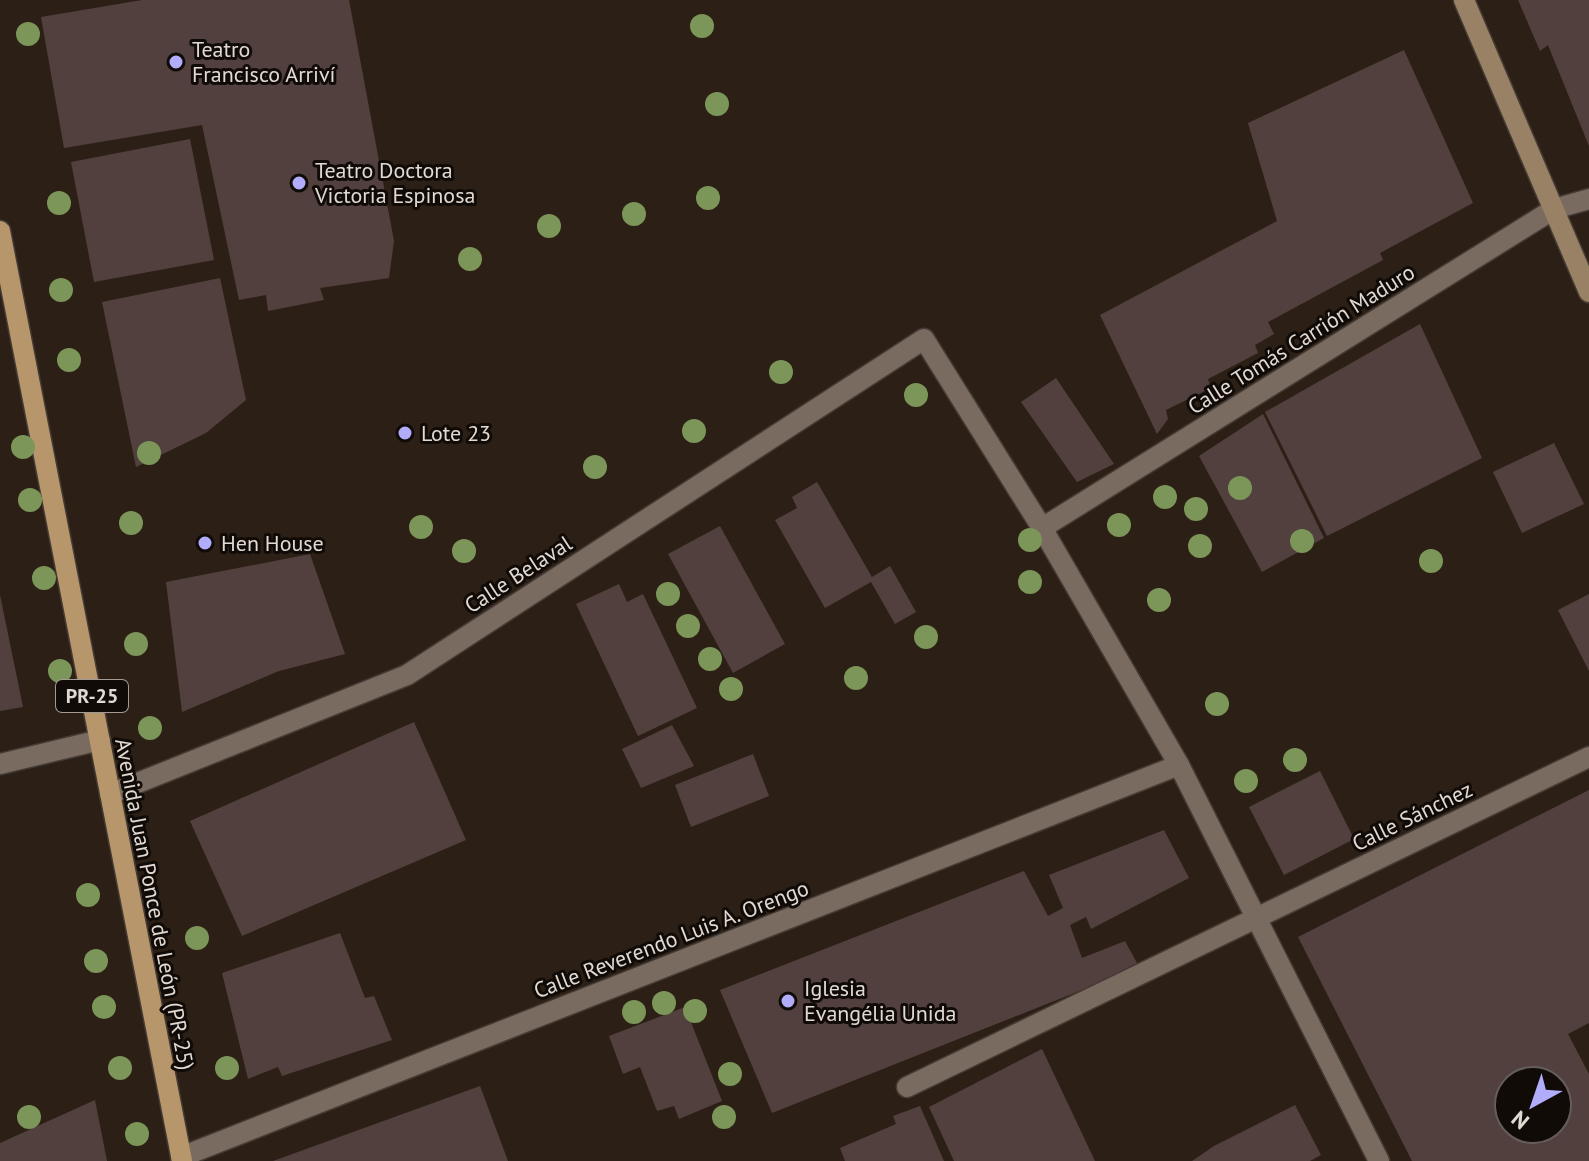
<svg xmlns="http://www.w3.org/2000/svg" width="1589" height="1161" font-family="'PT Sans',sans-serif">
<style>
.building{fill:#52403f;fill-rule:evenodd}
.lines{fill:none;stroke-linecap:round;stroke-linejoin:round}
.service-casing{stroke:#453b35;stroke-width:23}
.minor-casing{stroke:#453b35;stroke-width:23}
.secondary-casing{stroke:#453b35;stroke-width:23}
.primary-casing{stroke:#453b35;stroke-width:23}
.service{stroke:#7a6b60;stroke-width:20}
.minor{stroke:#7a6b60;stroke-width:20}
.secondary{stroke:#998166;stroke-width:20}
.primary{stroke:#b8966b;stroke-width:20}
.tree{fill:#7c9558}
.poi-dot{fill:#b1adfa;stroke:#100b07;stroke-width:3}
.labels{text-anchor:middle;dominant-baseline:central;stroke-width:6;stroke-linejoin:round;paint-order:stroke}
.shield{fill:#100b07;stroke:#a39b96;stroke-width:2}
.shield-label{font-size:20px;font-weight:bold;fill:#e2d9d3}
.poi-label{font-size:22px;fill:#e2d9d3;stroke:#100b07;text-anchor:start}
.street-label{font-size:22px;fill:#e2d9d3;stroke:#100b07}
</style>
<rect width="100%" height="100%" fill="#2c2016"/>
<!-- building -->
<g class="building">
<polygon points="142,0 349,0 394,241 389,278 320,288 324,300 268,311 266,295 239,300 202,125 64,148 41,17"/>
<polygon points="1518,0 1589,0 1589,146 1548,45 1540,51"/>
<polygon points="1404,50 1473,203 1380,253 1383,260 1268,322 1274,334 1255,345 1258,353 1208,379 1211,388 1166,410 1168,419 1157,434 1100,315 1277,221 1248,123"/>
<polygon points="190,139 214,260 94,282 71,162"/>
<polygon points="220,278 246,400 206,433 136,467 102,302"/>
<polygon points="1420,324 1482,458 1327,536 1265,412"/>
<polygon points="1056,378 1114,464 1077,482 1021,402"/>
<polygon points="1263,414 1324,538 1262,572 1199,456"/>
<polygon points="1554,443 1584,504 1522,533 1493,472"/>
<polygon points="817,482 872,577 890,566 916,612 895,624 871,582 825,608 775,520 797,508 792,497"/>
<polygon points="720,526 785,644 733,673 668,554"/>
<polygon points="310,554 345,654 279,671 182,712 166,582"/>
<polygon points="619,584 627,602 643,594 697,708 638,736 576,604"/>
<polygon points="1589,594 1589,671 1558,610"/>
<polygon points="0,595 23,707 0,711"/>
<polygon points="414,722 466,840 242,936 190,821"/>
<polygon points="672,725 694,766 641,788 622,749"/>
<polygon points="753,754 769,796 691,827 675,785"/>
<polygon points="1320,771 1354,839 1284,875 1249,807"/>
<path d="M1589,790V1023L1568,1034L1589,1074V1161H1412L1298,937ZM1509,1081H1557V1129H1509Z"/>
<polygon points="1164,830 1189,878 1091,929 1086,917 1070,925 1082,958 1125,941 1137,963 1097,984 772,1113 720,990 1024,871 1048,916 1063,908 1049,875"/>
<polygon points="340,933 365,998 374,996 392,1040 282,1076 278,1067 248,1079 222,973"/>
<polygon points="685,1007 722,1101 679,1119 674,1106 657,1111 640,1067 623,1074 609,1036"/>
<polygon points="1042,1049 1095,1161 954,1161 929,1107"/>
<polygon points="480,1086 508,1161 273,1161"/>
<polygon points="95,1100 107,1161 0,1161 0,1143"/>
<polygon points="1295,1105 1321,1155 1310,1161 1192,1161 1214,1146"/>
<polygon points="920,1106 944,1161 845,1161 840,1148 896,1124 893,1116"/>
</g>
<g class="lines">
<!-- service casing -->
<g class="service-casing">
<polyline id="service" points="0,764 100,740"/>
</g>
<!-- minor casing -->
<g class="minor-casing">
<g id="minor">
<polyline points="1042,528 1554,209 1589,199"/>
<polyline points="110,794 407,675 924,339 1042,528 1179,765 1379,1161"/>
<polyline points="907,1087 1589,757"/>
<polyline points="181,1157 1179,765"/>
</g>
</g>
<!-- secondary casing -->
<g class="secondary-casing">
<polyline id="secondary" points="1464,0 1589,292"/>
</g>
<!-- primary casing -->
<g class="primary-casing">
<polyline id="primary" points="0,231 182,1161"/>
</g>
<!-- service -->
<use href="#service" class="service"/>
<!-- minor -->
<use href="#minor" class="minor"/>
<!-- secondary -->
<use href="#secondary" class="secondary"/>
<!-- primary -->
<use href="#primary" class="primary"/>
</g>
<!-- trees -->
<g class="tree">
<circle cx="702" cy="26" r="12"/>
<circle cx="28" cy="34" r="12"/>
<circle cx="717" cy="104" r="12"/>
<circle cx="708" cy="198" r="12"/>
<circle cx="59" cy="203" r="12"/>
<circle cx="634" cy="214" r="12"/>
<circle cx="549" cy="226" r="12"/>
<circle cx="470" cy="259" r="12"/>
<circle cx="61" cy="290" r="12"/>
<circle cx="69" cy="360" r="12"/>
<circle cx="781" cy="372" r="12"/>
<circle cx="916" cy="395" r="12"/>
<circle cx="694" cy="431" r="12"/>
<circle cx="23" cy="447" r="12"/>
<circle cx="149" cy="453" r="12"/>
<circle cx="595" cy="467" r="12"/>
<circle cx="1240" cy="488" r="12"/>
<circle cx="1165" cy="497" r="12"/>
<circle cx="30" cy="500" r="12"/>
<circle cx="1196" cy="509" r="12"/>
<circle cx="131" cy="523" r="12"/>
<circle cx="1119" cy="525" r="12"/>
<circle cx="421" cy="527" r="12"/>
<circle cx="1030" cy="540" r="12"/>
<circle cx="1302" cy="541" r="12"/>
<circle cx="1200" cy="546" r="12"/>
<circle cx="464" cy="551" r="12"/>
<circle cx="1431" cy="561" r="12"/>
<circle cx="44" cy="578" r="12"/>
<circle cx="1030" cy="582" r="12"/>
<circle cx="668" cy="594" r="12"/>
<circle cx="1159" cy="600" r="12"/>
<circle cx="688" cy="626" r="12"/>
<circle cx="926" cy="637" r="12"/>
<circle cx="136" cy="644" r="12"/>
<circle cx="710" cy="659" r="12"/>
<circle cx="60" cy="671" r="12"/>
<circle cx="856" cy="678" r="12"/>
<circle cx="731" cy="689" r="12"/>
<circle cx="1217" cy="704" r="12"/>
<circle cx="150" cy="728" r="12"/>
<circle cx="1295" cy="760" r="12"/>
<circle cx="1246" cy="781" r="12"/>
<circle cx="88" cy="895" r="12"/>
<circle cx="197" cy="938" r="12"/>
<circle cx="96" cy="961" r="12"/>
<circle cx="664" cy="1003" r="12"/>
<circle cx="104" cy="1007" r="12"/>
<circle cx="695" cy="1011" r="12"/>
<circle cx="634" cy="1012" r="12"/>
<circle cx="120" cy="1068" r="12"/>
<circle cx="227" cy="1068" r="12"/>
<circle cx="730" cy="1074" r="12"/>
<circle cx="29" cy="1117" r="12"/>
<circle cx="724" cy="1117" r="12"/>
<circle cx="137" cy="1134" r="12"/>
</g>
<!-- markers -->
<g class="poi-dot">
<circle cx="176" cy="62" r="8"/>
<circle cx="299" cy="183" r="8"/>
<circle cx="405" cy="433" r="8"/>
<circle cx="205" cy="543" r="8"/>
<circle cx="788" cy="1001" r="8"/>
</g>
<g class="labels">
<!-- shield labels -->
<rect class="shield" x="56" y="680" width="72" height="32" rx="6"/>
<g class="shield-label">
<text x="92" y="696">PR-25</text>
</g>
<!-- poi labels -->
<g class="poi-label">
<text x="192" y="49">Teatro<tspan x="192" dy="25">Francisco Arriví</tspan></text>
<text x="315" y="170">Teatro Doctora<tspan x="315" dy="25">Victoria Espinosa</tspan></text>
<text x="421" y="433">Lote 23</text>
<text x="221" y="543">Hen House</text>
<text x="804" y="988">Iglesia<tspan x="804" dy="25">Evangélia Unida</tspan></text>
</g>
<!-- street labels -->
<g class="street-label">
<text transform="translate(1301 339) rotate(-32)">Calle Tomás Carrión Maduro</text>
<text transform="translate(518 574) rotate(-33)">Calle Belaval</text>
<text transform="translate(1412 816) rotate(-26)">Calle Sánchez</text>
<text transform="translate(155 904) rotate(79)">Avenida Juan Ponce de León (PR-25)</text>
<text transform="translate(671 939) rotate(-21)">Calle Reverendo Luis A. Orengo</text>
</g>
</g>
<!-- north arrow -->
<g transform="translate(1533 1105) rotate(220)"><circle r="38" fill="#100b07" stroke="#645d59" stroke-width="2"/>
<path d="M0-6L14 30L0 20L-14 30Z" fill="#b1adfa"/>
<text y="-12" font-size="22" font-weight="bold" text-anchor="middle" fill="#e2d9d3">N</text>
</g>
</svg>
